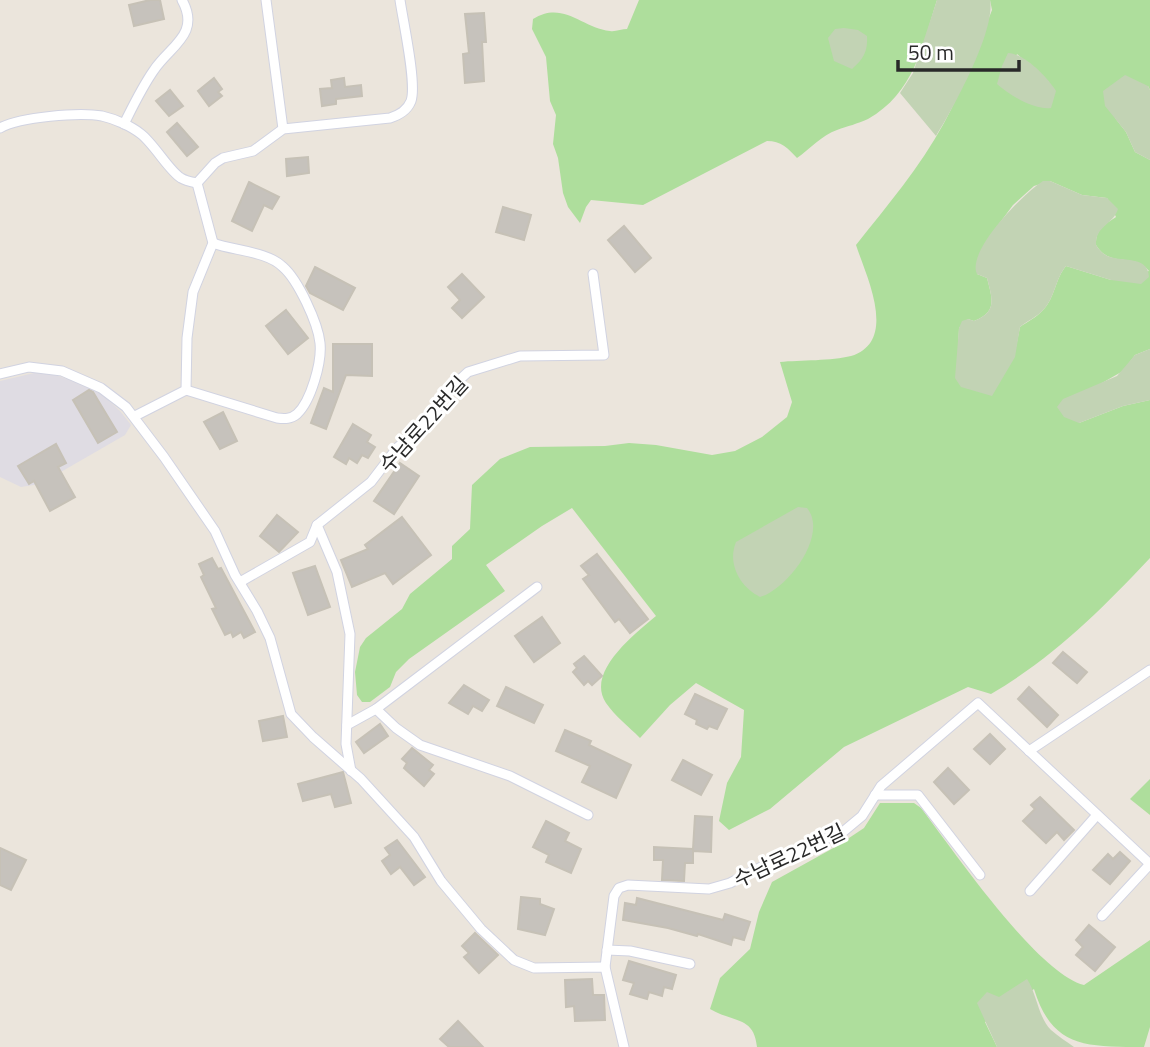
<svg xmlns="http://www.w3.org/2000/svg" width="1150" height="1047" font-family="'Titillium Web','Noto Sans KR',sans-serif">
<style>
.industrial{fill:#dfdce3}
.green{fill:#aede9c;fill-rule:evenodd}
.cemetery{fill:#c2d3b4}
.building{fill:#c6c2bc;stroke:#c6c1b6;stroke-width:2}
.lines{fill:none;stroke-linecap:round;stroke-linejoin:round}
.service-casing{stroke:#d1d3e1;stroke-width:11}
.service{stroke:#fff;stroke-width:9}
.labels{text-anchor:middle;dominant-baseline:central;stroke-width:6;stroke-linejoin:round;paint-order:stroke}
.street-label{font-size:21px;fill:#292929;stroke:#fff}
</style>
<rect width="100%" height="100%" fill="#ebe5dc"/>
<!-- industrial -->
<polygon class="industrial" points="34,373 51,374 87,385 99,392 120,411 131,425 125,435 40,484 21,487 0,477 0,381"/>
<!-- green -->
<g class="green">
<path d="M639,0H937C922,47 914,93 868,119C857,124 848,126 837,130C822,135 810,149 797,158C788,148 781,141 767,141L643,205L591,200L586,207L580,223L568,207L563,193L558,158L553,144L556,115L550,101L546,57L532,29L533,19C563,0 582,28 610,31C615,32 622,29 627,29Z"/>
<path d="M990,0H1150V90L1148,86L1115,118L1126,132L1135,152L1150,160V349L1135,355L1123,371L1102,383L1079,423L1123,406L1150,400V558C1100,611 1054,657 991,694L968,687L844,747L770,809L729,830L719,821L727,783L741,757L744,710L696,683L670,705L640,738C629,727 615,716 606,703C585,672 636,633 656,616L572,508L542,526L486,565L505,591L409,659L396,672L390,687L370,702H362L357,695L355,672L360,647L366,638L402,609L410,594L452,559V546L470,529L472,485L500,459L530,447L605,446L629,443L656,445L712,455L735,451L762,437L787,417L792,402L780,362C800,360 832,361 851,356C899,341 866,276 856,245C887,206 920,167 944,123C964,87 977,48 992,10ZM1017,54L1049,82L1006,91ZM1050,181L1082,195L1107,198L1116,217C1104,225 1095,230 1096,245C1098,248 1101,252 1104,254C1119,264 1137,255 1149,271L1111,280L1066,266C1055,279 1055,298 1043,310C1037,317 1027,322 1020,327L1014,357L958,350L959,328L968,319L974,321C998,312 992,298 987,278L977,274L990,236L1013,205L1034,186Z"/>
<polygon points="1150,779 1150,815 1130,799"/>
<path d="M880,803H914L921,808C954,851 1036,972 1084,985L1150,940V1027L1144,1047C1084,1047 1052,1047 1034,989L985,1022L997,1047H757C754,1016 734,1023 710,1009L720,978L750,949L759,912L772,882L837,846L864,828Z"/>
</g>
<!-- cemetery -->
<g class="cemetery">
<path d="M937,0H990C996,30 953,109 936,136L900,93L913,73Z"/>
<path d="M844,28L858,30L867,36C868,52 863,59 852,69L834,61L828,38L835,29Z"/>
<path d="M1008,53C1025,54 1047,77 1056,91L1051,108C1033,110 1010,95 997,84L1002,66Z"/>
<polygon points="1125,75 1148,86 1150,90 1150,160 1135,152 1126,132 1105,106 1103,91"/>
<path d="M1043,181H1050L1082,195L1107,198L1118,209C1113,225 1095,226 1096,245C1098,248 1101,252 1104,254C1118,264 1148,253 1149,277L1141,284L1111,280L1066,266C1055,279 1055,298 1043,310C1037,317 1027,321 1020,327L1015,357L992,396L961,387L955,378L959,328L962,321L968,319L974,321C998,312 992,298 987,278L977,274C966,251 1024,193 1043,181Z"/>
<polygon points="1150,349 1150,400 1123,406 1079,423 1064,417 1057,407 1063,399 1117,376 1135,355"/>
<path d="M798,507L807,508C829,535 787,589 760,597C740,587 727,564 736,542Z"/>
<path d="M1027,979C1037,994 1038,1017 1051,1030C1058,1036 1067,1042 1074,1047H997L977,1003L987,992L999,997Z"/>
</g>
<!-- building -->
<g class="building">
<polygon points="150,0 160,0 164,19 134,26 129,5"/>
<polygon points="484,13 486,42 482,42 484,81 465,83 463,54 469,53 465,14"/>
<polygon points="214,78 222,89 218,92 222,96 209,106 198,91"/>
<polygon points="344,78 345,87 361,85 362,96 336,99 336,104 322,106 320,89 332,88 331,80"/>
<polygon points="170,90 183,106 169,116 156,101"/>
<polygon points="177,123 198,147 187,156 167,132"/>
<polygon points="308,157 309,173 287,176 286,159"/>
<polygon points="249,182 279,197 272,209 264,205 252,231 232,221"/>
<polygon points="503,207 531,215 524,240 496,232"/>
<polygon points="624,226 651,258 635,272 608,240"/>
<polygon points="315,267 355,288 343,310 310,293 306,286"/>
<polygon points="462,274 484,297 462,318 452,308 460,300 448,287"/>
<polygon points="286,310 308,338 288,354 266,326"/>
<polygon points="333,344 372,344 372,376 346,375 326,429 311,423 324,388 333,392"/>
<polygon points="89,390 93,392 117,432 98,443 73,400"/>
<polygon points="223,412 237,441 220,449 204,422"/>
<polygon points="353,424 371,435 367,442 375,447 368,458 362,455 357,463 349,458 346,464 334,457"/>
<polygon points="56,444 66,463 58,467 75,497 50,511 34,481 29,484 18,466"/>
<polygon points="400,463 419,476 394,514 374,501"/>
<polygon points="277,515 298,532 279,552 260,536"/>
<polygon points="402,517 431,555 393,584 385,573 352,587 341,560 368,549 365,545"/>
<polygon points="597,554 648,619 630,633 619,619 615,622 583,579 589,575 581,566"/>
<polygon points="212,558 218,569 221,568 255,632 244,638 241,632 233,637 231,632 225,635 212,609 216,608 201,577 204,575 199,564"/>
<polygon points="315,566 330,607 308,615 293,573"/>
<polygon points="542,617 560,643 534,662 515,636"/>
<polygon points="1063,652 1087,672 1077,683 1053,663"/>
<polygon points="584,656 602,676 592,685 588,681 584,685 573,672 577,668 574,664"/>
<polygon points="464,685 489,700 482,711 473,706 468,714 449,703"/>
<polygon points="506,687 543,705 534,723 497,706"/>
<polygon points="1029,687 1058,715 1047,727 1018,699"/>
<polygon points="695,694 727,709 717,729 709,726 707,729 696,724 697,720 685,714"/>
<polygon points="283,716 287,737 263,741 259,721"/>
<polygon points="380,724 388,736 364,753 356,742"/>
<polygon points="565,730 591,741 589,745 631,765 616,798 582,782 590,766 556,751"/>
<polygon points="990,734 1005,749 990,764 974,749"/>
<polygon points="412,748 433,765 429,770 434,774 424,786 404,768 407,763 402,759"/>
<polygon points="683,760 712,775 701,795 672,780"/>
<polygon points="948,768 969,790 954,804 934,782"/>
<polygon points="343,772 351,803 335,807 331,794 303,801 298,784"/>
<polygon points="1040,797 1074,830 1064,840 1057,832 1046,843 1023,821 1035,809 1031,805"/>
<polygon points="695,816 712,817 711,852 693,851 693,863 685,863 684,881 662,880 663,860 654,860 654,847 693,849"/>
<polygon points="546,821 569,833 565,841 581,849 571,873 546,862 549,855 533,847"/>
<polygon points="397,840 425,877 414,885 400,867 391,874 382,861 390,855 385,848"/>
<polygon points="0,848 26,860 11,890 0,885"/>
<polygon points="1120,852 1130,861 1110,884 1093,870 1108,854 1113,859"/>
<polygon points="521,897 540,899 540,904 554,909 545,935 518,929"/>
<polygon points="637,898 723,920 725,914 750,922 744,940 733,937 731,945 698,934 697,936 668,928 623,920 625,903 636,905"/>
<polygon points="1089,925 1115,947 1095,971 1076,955 1083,947 1076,940"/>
<polygon points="475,933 498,955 479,973 464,957 469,953 462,946"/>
<polygon points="629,961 676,975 672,989 664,987 662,996 649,992 647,999 630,994 634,983 623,980"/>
<polygon points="592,979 593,995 604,995 605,1020 575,1021 574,1006 566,1007 565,980"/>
<polygon points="458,1021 483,1047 449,1047 440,1039"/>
</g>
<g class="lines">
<!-- service casing -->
<g class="service-casing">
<g id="service">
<polyline points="266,0 283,129"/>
<path d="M124,124C133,106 142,87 154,70C170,46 201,34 182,0"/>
<path d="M0,128C20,117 79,112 102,116C115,119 131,126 141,134C154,144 170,172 181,178C186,181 192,182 197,183L215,163L223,158L253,151L283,129L390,118C399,115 407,111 411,101C417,84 403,21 400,0"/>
<polyline points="0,374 29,367 62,371 101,388 126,407 164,457 215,531 235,575 257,611 270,638 291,714 313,737 361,779 414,837 441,881 481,929 514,960 534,968 605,967 624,1047"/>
<path d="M186,390L277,418C285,419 291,419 297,414C311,401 322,362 320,343C318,323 298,280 283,267C267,251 234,251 213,243"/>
<polyline points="135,416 186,390 187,338 193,292 213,243 197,183"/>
<polyline points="317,525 337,572 350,634 346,744 351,771"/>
<polyline points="240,582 310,542 317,525 371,482 397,448 423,426 455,384 468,372 520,356 604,355 593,274"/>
<polyline points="376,709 396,728 420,745 510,776 588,815"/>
<polyline points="347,725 376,709 537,587"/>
<polyline points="1029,751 1150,670"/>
<polyline points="875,795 918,795 980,875"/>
<polyline points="1030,891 1097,815"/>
<polyline points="607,950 630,951 690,964"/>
<polyline points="605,967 614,896 619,888 628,885 709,889 730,883 769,863 844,831 862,816 881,786 978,703 1150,864 1102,916"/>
</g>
</g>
<!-- service -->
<use href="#service" class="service"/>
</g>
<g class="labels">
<!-- street labels -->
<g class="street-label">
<text transform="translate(423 424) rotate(-48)">수남로22번길</text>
<text transform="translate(789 855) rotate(-25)">수남로22번길</text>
</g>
</g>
<!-- scale -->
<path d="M898 60v10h121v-10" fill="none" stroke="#292929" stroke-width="3.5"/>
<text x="908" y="60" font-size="21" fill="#292929" stroke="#ffffff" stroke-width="5" paint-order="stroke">50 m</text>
</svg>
